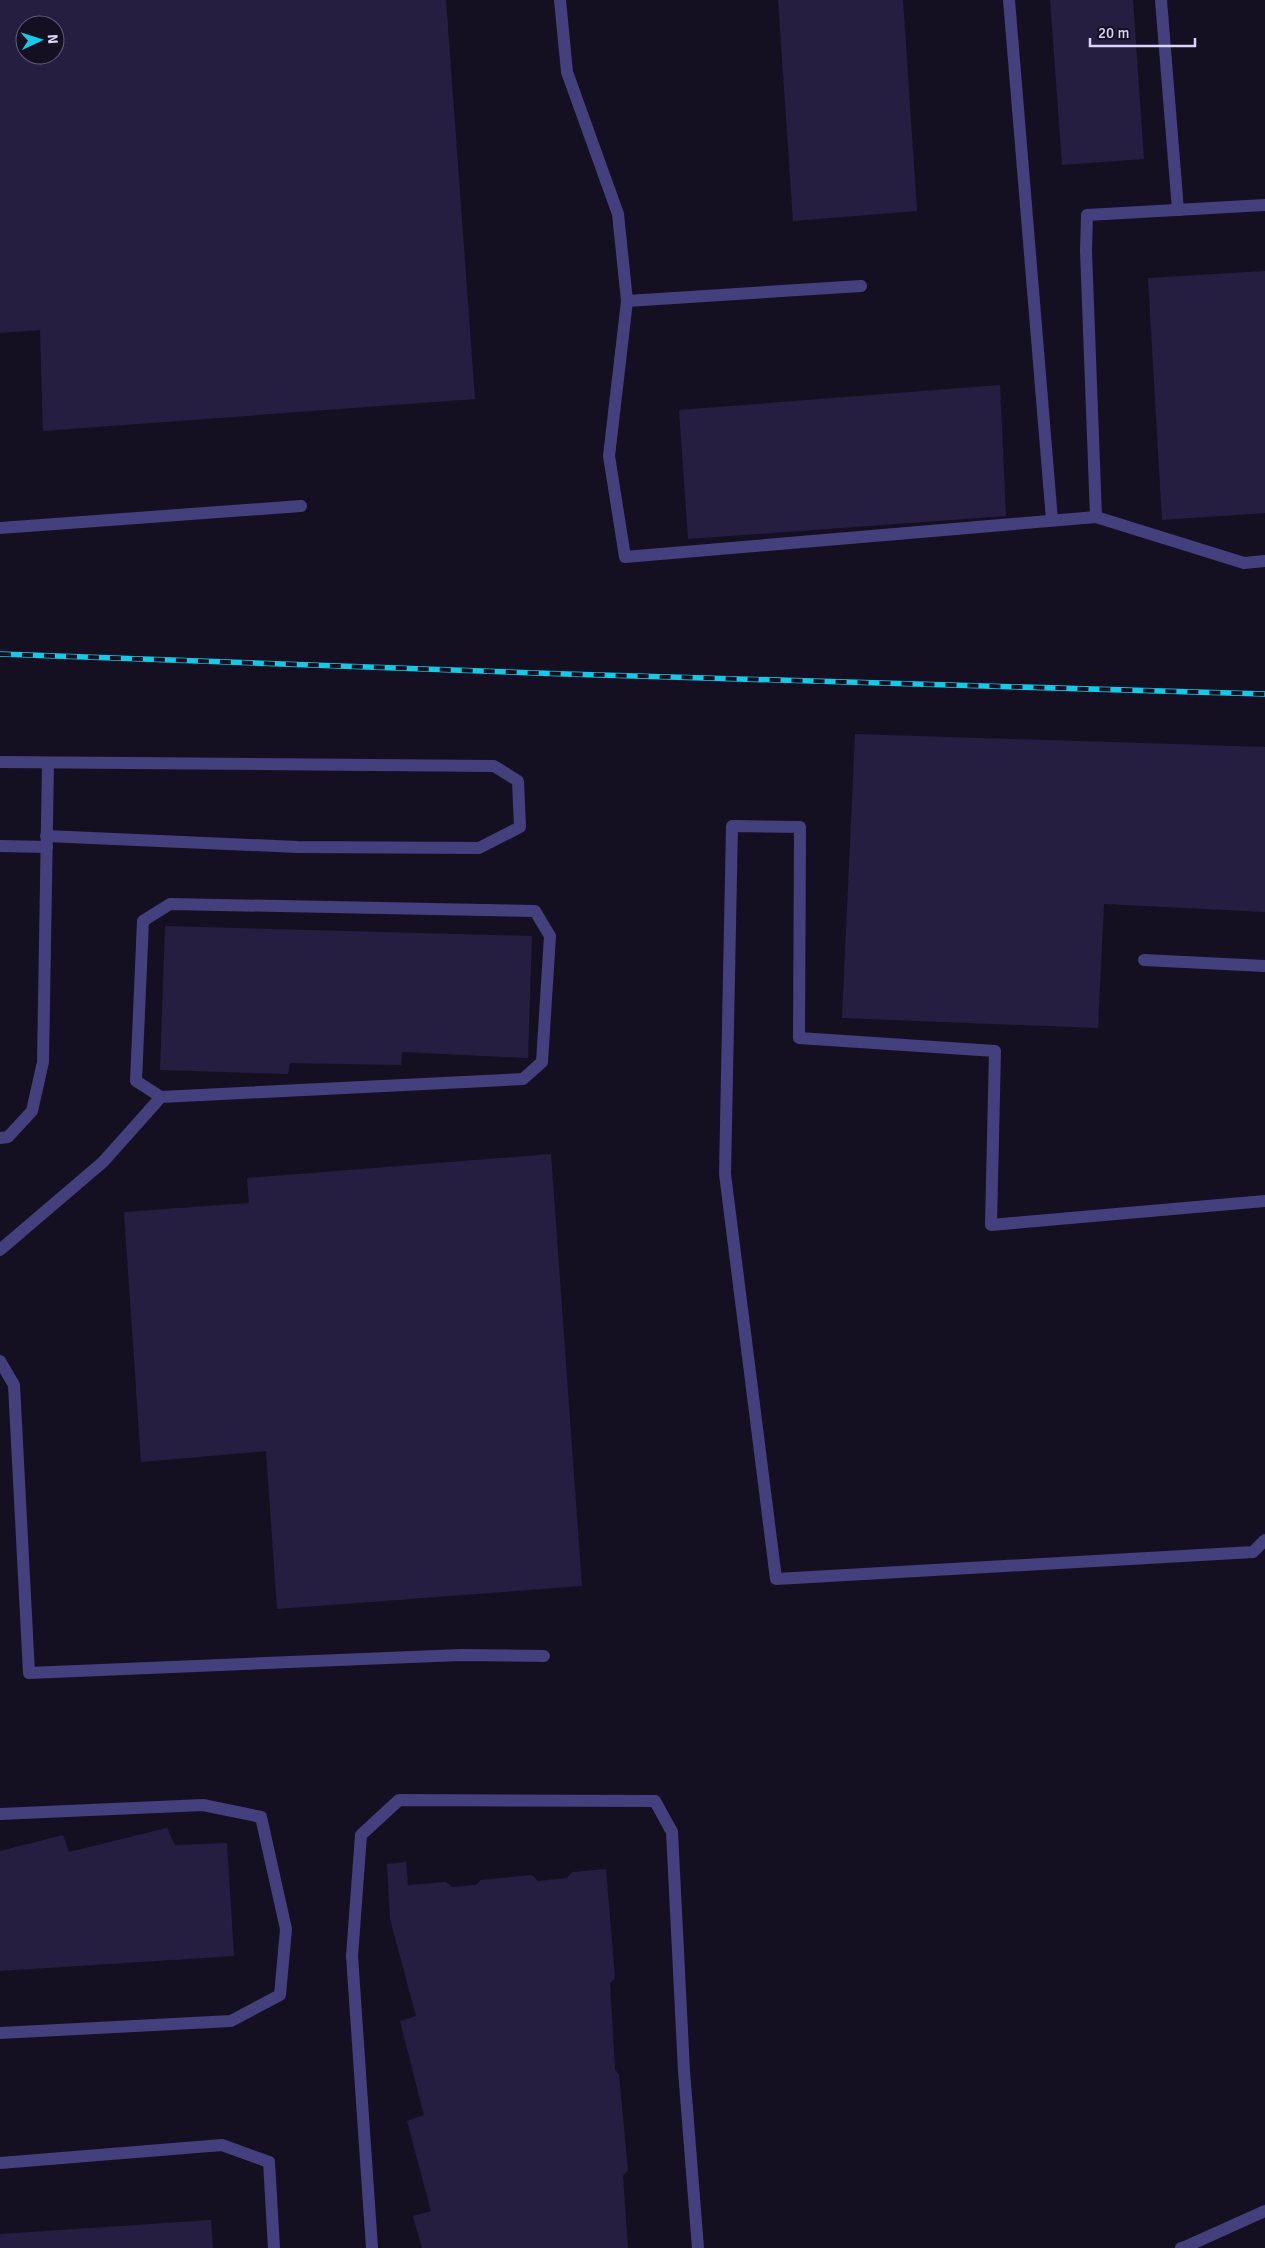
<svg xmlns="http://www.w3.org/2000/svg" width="1265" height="2248" font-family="Signika,sans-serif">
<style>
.building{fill:#261e41;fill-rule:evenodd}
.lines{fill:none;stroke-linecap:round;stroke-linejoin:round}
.lane{stroke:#443f7d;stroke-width:12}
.street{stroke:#443f7d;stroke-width:12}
.rail-casing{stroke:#15cae7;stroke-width:5.5}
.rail{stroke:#141022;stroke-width:4;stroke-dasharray:11;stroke-linecap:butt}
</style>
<rect width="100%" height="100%" fill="#141022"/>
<!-- building -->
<g class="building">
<path d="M0,0H446L475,399L43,431L40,330L0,333ZM25,25H55V55H25Z"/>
<polygon points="778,0 903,0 917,211 793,221"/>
<polygon points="1050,0 1133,0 1144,159 1062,165"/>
<polygon points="1265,271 1265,513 1162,520 1148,278"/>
<polygon points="1000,385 1006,516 688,539 679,410"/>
<polygon points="855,734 1265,747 1265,912 1104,904 1098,1028 842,1018"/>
<polygon points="165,926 532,936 528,1058 402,1052 401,1065 290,1063 288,1074 160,1070"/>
<polygon points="551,1154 582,1586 277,1609 266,1451 141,1462 124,1212 249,1203 247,1178"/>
<polygon points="167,1828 175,1845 227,1843 234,1956 0,1971 0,1851 63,1835 69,1852"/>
<polygon points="406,1862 408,1885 446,1882 452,1887 476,1885 481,1880 532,1875 538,1881 567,1878 572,1872 606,1869 615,1978 610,1983 615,2069 619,2075 628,2170 623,2176 628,2248 422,2248 413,2216 431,2211 407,2121 424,2115 400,2021 416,2016 390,1919 387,1864"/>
<polygon points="211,2220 213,2248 0,2248 0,2234"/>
</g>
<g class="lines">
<!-- lane -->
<g class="lane">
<polyline points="560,0 567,72 618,214 627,301 861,286"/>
<polyline points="1009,0 1052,520"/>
<polyline points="1161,0 1178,210"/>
<polyline points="627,301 609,456 625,557 1096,517 1086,251 1087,215 1265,205"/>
<polyline points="1096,517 1244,563 1265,561"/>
<polyline points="0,528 301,506"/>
<polyline points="0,762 494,766 518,781 520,827 479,848 297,847 46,836"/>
<polyline points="0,846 47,847"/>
<polyline points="1144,960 1265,966"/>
<polyline points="0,1138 8,1137 32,1111 43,1062 48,763"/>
<polyline points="1265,1201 991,1225 995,1051 799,1038 800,827 732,826 725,1174 776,1579 1253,1552 1265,1540"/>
<polyline points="0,1250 103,1162 161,1097 523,1079 542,1062 550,936 535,911 170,904 143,921 136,1081 161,1097"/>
<polyline points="0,1361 14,1385 29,1673 460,1655 544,1656"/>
<polyline points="0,1814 203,1805 261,1817 286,1929 280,1995 231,2021 0,2033"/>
<polyline points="0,2163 222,2145 269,2162 274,2248"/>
<polyline points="1185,2247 1265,2211"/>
<polyline points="372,2248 352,1956 361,1835 399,1800 655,1801 672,1832 684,2071 698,2248"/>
</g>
<!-- street -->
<polyline class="street" points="1181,2248 1185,2247"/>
<!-- rail casing -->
<g class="rail-casing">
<polyline id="rail" points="0,654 566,674 1265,694"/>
</g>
<!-- rail -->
<use href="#rail" class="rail"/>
</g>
<!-- north arrow -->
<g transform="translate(40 40) rotate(86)"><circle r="24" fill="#141022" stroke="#635e79"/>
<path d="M0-4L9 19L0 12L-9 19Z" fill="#15cae7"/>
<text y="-8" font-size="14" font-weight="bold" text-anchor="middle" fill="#dad4fb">N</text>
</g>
<!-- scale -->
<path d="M1090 38v8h105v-8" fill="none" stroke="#dad4fb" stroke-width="2.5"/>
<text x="1098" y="38" font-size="15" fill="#dad4fb" stroke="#141022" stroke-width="4" paint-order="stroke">20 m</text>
</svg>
